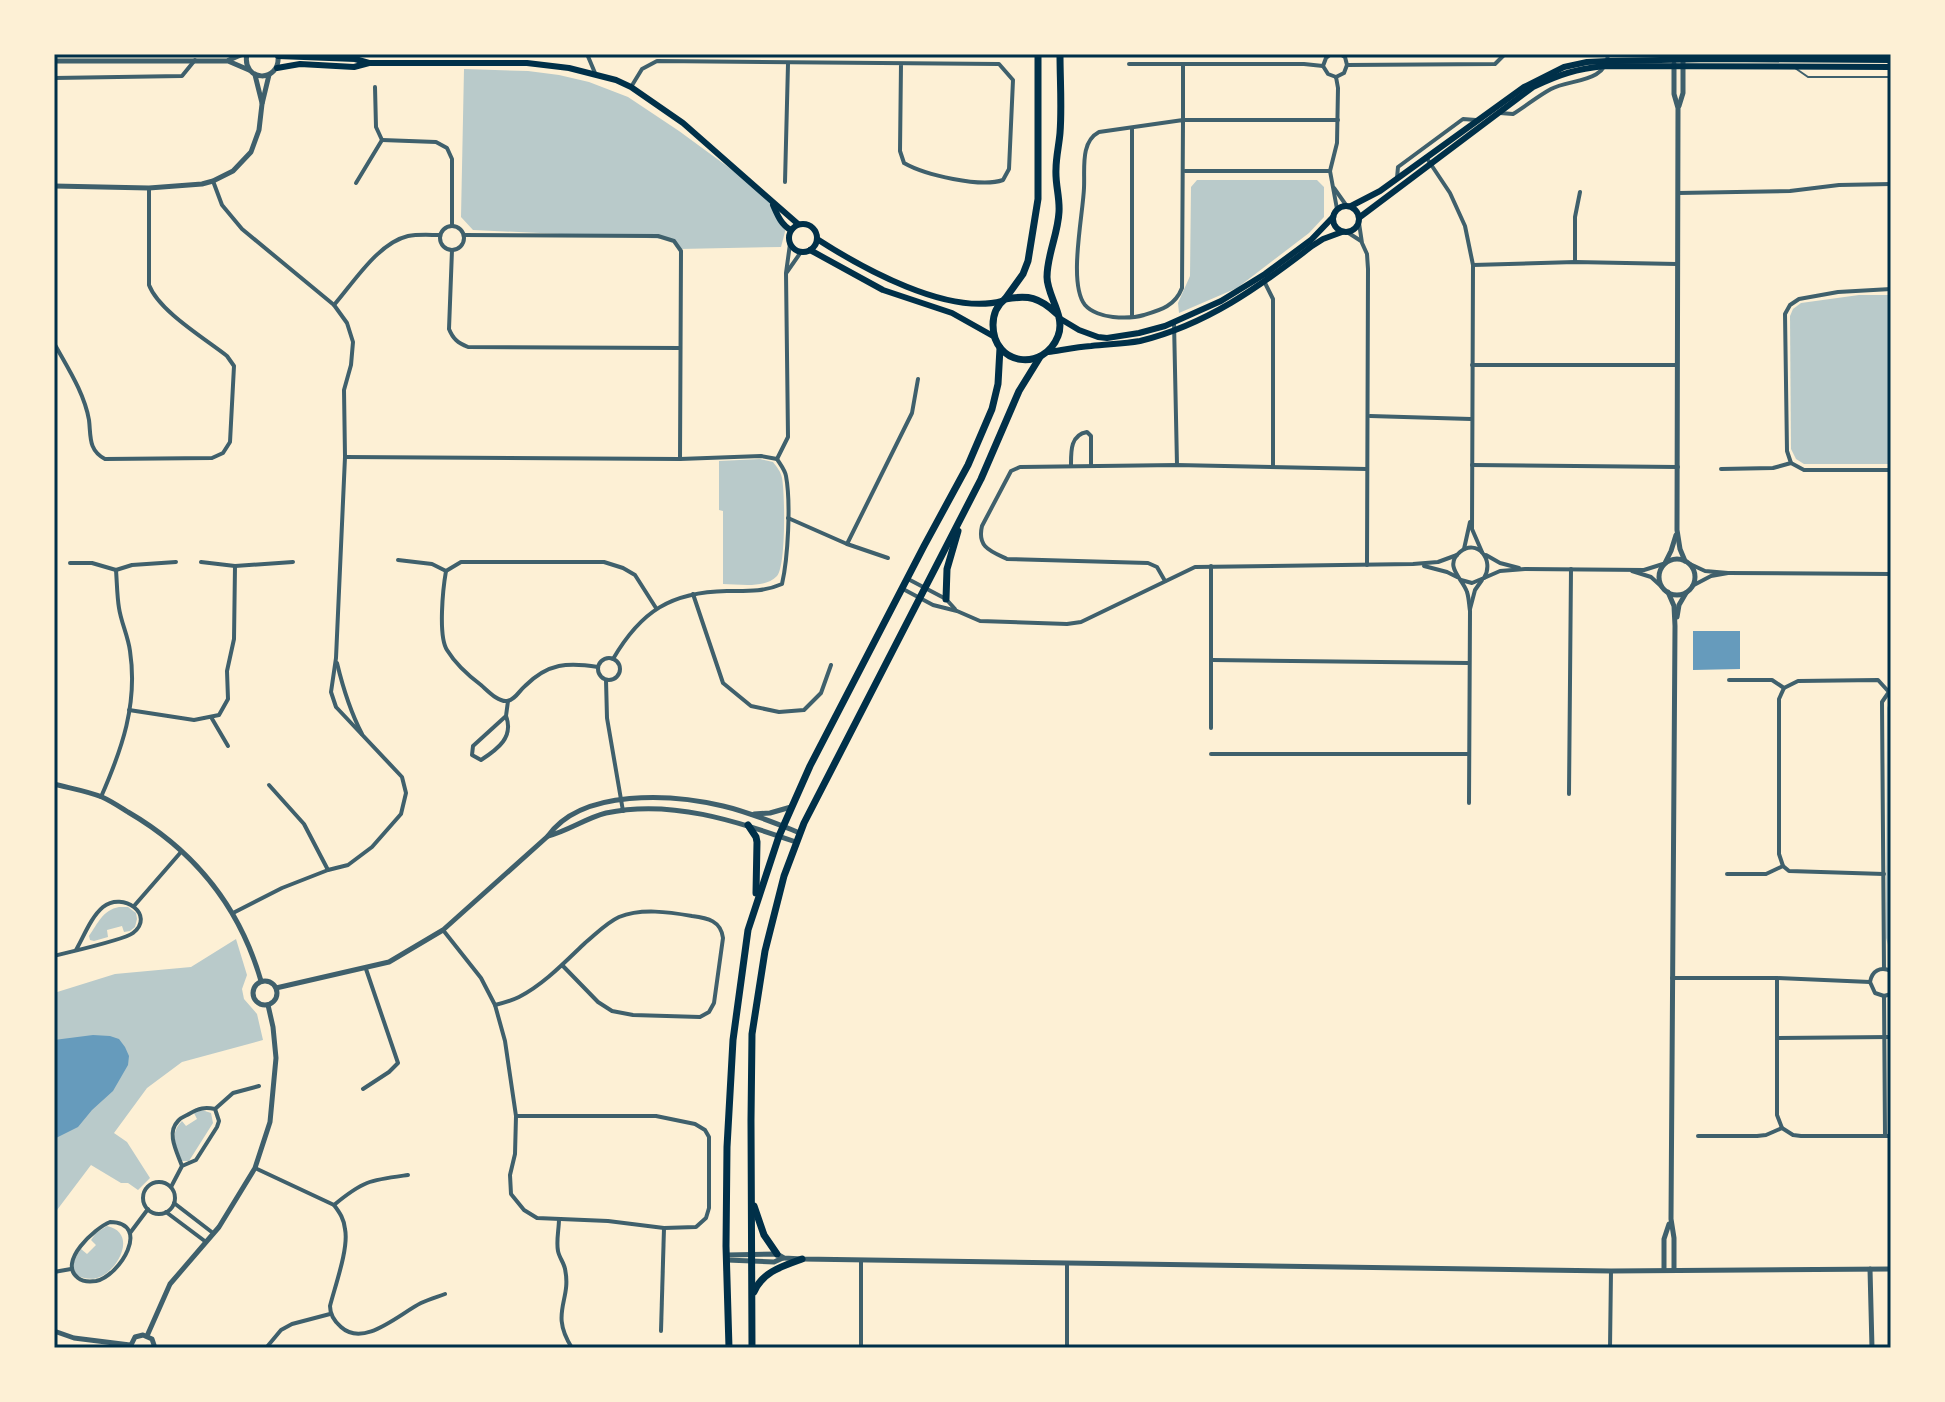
<svg xmlns="http://www.w3.org/2000/svg" width="1945" height="1402" font-family="Roboto,sans-serif">
<style>
.green{fill:#b9caca}
.water{fill:#669bbc}
.lines{fill:none;stroke-linecap:round;stroke-linejoin:round}
.service{stroke:#3f606c;stroke-width:2}
.minor{stroke:#3f606c;stroke-width:4}
.tertiary{stroke:#3f606c;stroke-width:5}
.secondary{stroke:#003049;stroke-width:6}
.primary{stroke:#003049;stroke-width:7}
.neatline{fill:none;stroke:#003049;stroke-width:3}
</style>
<rect width="100%" height="100%" fill="#fdf0d5"/>
<!-- green -->
<g class="green">
<polygon points="464,69 528,71 559,75 589,82 628,97 679,131 769,197 786,228 781,247 679,249 674,241 667,239 473,230 461,217"/>
<polygon points="1197,180 1317,180 1324,187 1324,217 1309,233 1237,288 1179,313 1178,303 1190,276 1191,187"/>
<polygon points="1859,295 1891,295 1891,464 1804,464 1796,459 1791,449 1790,316 1793,309 1801,303"/>
<path d="M760,459L773,462C777,467 781,472 782,478C785,493 786,567 777,576C765,589 739,584 723,584V511L719,510V461Z"/>
<polygon points="1891,697 1891,955 1886,938 1886,910 1887,708"/>
<path d="M119,907H128L136,913L137,919L135,927L130,931L124,932L122,926L107,930L108,937L94,941L90,940L89,936C98,923 103,910 119,907Z"/>
<polygon points="236,939 247,975 242,989 244,999 257,1014 263,1040 182,1062 147,1088 114,1133 127,1142 150,1178 138,1190 128,1183 121,1183 91,1165 54,1214 54,993 115,974 191,967"/>
<path d="M202,1110L211,1113L213,1123L189,1161H182C176,1146 169,1134 182,1121L186,1126L197,1119L194,1113Z"/>
<path d="M107,1226C139,1233 117,1273 97,1278C90,1280 84,1278 77,1276C70,1266 75,1258 81,1249L87,1254L96,1245L91,1240L96,1233Z"/>
</g>
<!-- water -->
<g class="water">
<polygon points="1693,631 1740,631 1740,669 1693,670"/>
<polygon points="93,1035 110,1036 119,1039 125,1047 129,1056 128,1065 113,1091 92,1110 78,1127 54,1139 54,1040"/>
</g>
<g class="lines">
<!-- service -->
<polyline class="service" points="1795,68 1808,77 1891,77"/>
<!-- minor -->
<g class="minor">
<polyline points="587,54 595,73"/>
<polyline points="1331,54 1326,58 1323,66 1328,74 1336,77"/>
<polyline points="1129,64 1304,64 1323,66"/>
<path d="M1183,65V120L1099,132C1080,142 1085,169 1084,188C1083,215 1068,284 1085,305C1091,312 1103,316 1113,317C1123,318 1134,318 1144,315C1161,310 1175,306 1182,288L1183,120H1338"/>
<polyline points="1347,65 1495,64 1505,54"/>
<polyline points="1336,77 1338,88 1337,143 1330,171 1337,209"/>
<polyline points="1336,77 1344,73 1347,65 1345,57 1340,54"/>
<polyline points="54,78 182,76 195,60"/>
<polyline points="375,87 376,127 382,140"/>
<path d="M631,87L642,69L657,61L999,64L1013,80L1009,169L1003,180C981,188 925,175 904,163L900,151L901,64"/>
<path d="M1500,113L1513,114C1526,106 1538,96 1551,89C1570,79 1607,83 1608,54"/>
<polyline points="1132,128 1132,317"/>
<polyline points="382,140 436,142 447,148 452,159 452,225"/>
<polyline points="1426,157 1450,193 1465,226 1473,265 1472,529 1482,552"/>
<polyline points="1185,171 1330,171"/>
<polyline points="1397,178 1398,167 1463,119 1476,120"/>
<polyline points="213,181 222,205 242,229 334,305 347,323 353,342 351,365 344,390 345,457 336,658 331,692 336,707 402,777 406,793 401,814 372,847 348,865 328,870 282,888 233,913"/>
<polyline points="785,182 788,64"/>
<polyline points="356,183 382,140"/>
<polyline points="1334,188 1346,205"/>
<polyline points="1678,193 1790,191 1839,185 1891,184"/>
<polyline points="1359,223 1362,243 1367,254 1368,269 1367,565"/>
<circle cx="452" cy="238" r="12"/>
<polyline points="1347,232 1361,241"/>
<polyline points="465,235 658,236 674,241 681,251 680,459"/>
<path d="M452,250L449,329C453,339 458,343 468,347L680,348"/>
<polyline points="1575,261 1575,217 1580,192"/>
<polyline points="1473,265 1575,262 1677,264"/>
<polyline points="787,272 801,252"/>
<polyline points="1265,283 1273,299 1273,466"/>
<polyline points="1891,289 1838,292 1799,299 1790,305 1785,314 1787,451 1791,463 1804,470 1891,470"/>
<path d="M334,305C354,282 378,243 408,236C418,234 430,235 440,235"/>
<polyline points="1174,322 1177,465"/>
<path d="M54,343C67,367 84,392 89,420C91,436 88,450 105,459L212,458L223,453L230,442L234,366L227,356C204,338 159,311 149,285V188"/>
<polyline points="1472,365 1676,365"/>
<polyline points="1370,416 1471,419"/>
<path d="M345,457L680,459L761,456L777,459C780,464 785,470 786,476C791,503 788,558 782,584C764,592 747,591 727,591C671,592 641,611 613,659"/>
<polyline points="777,459 788,437 786,273 790,244"/>
<polyline points="1472,465 1678,467"/>
<path d="M1071,466C1071,452 1070,435 1087,432L1091,436V466"/>
<polyline points="1721,469 1773,468 1791,463"/>
<polyline points="788,518 847,544 912,413 918,379"/>
<polyline points="847,544 888,558"/>
<polyline points="1464,549 1470,522"/>
<polyline points="1486,555 1500,563 1519,568"/>
<polyline points="398,560 432,564 446,571"/>
<polyline points="201,562 235,566 293,562"/>
<polyline points="70,563 92,563 116,570 132,565 176,562"/>
<polyline points="1690,564 1705,571 1728,573 1711,576 1692,586"/>
<polyline points="1424,566 1447,572 1457,577"/>
<polyline points="1632,571 1651,577 1662,587"/>
<polyline points="1728,573 1891,574"/>
<polyline points="1484,578 1500,571 1525,569 1644,570 1663,564"/>
<polyline points="908,579 946,599 955,609"/>
<path d="M1461,580L1472,583L1484,578C1495,560 1477,538 1460,552C1443,566 1463,579 1467,592C1469,598 1469,605 1470,611L1469,803"/>
<path d="M1165,581L1157,567L1148,563L1007,559C990,551 977,547 982,526L1011,471L1020,467L1177,465L1367,469"/>
<polyline points="903,589 933,605 957,611 980,621 1067,624 1081,622 1195,567 1413,564 1438,562 1457,555"/>
<polyline points="693,594 723,683 751,706 779,712 804,710 821,693 831,665"/>
<polyline points="1470,609 1475,590 1482,580"/>
<circle cx="609" cy="669" r="11"/>
<polyline points="1212,660 1469,663"/>
<path d="M337,663C343,688 350,711 362,734"/>
<path d="M598,667C568,662 548,663 525,686C519,691 515,700 507,701C498,702 488,691 481,685C469,676 455,663 447,650C438,636 443,588 446,571L461,562H604L623,568L635,575L656,608"/>
<polyline points="606,680 607,718 623,811"/>
<polyline points="1729,680 1772,680 1784,688"/>
<polyline points="129,710 194,720 219,715 228,699 227,671 234,639 235,566"/>
<path d="M506,716C514,737 498,749 481,760L472,755L473,746L506,716L508,701"/>
<polyline points="211,717 228,746"/>
<polyline points="1211,728 1211,566"/>
<polyline points="1211,754 1469,754"/>
<polyline points="269,785 304,824 328,870"/>
<polyline points="1569,794 1571,569"/>
<path d="M101,797C122,749 138,704 130,651C128,636 121,622 119,608C117,596 117,583 116,570"/>
<polyline points="1727,874 1766,874 1783,866"/>
<polyline points="1884,874 1789,871 1783,866 1779,854 1779,699 1784,688 1798,681 1878,680 1888,691"/>
<polyline points="134,906 181,852"/>
<polyline points="443,930 481,978 495,1005 505,1041 516,1116 515,1154 510,1175 511,1194 524,1210 537,1218 608,1221 664,1228 696,1227 706,1218 709,1208 709,1137 705,1130 695,1124 656,1116 516,1116"/>
<path d="M54,956C69,952 124,940 133,933C156,915 123,891 103,907C91,917 84,936 76,950"/>
<polyline points="1884,969 1882,702 1891,689"/>
<polyline points="1672,978 1777,978 1870,982"/>
<polyline points="1777,978 1777,1115 1782,1128 1793,1135 1801,1136 1891,1136"/>
<path d="M1870,982C1872,971 1880,966 1891,971"/>
<polyline points="1870,982 1875,993 1884,996 1891,994"/>
<polyline points="1884,996 1885,1136"/>
<path d="M495,1005C503,1003 511,1001 519,997C543,985 565,962 585,943C596,934 606,923 619,917C641,908 669,912 692,916C708,918 721,921 723,938L714,1003L709,1012L700,1017L633,1015L612,1011L598,1002L562,965"/>
<polyline points="1778,1038 1891,1037"/>
<polyline points="363,1089 389,1072 398,1063 366,969"/>
<polyline points="215,1109 233,1093 259,1086"/>
<polyline points="1698,1136 1757,1136 1766,1135 1782,1128"/>
<path d="M255,1168L334,1205C340,1213 344,1219 345,1229C349,1248 335,1286 330,1306C330,1315 334,1321 341,1327C364,1348 399,1314 421,1303C429,1299 437,1297 445,1294"/>
<circle cx="159" cy="1198" r="16"/>
<path d="M171,1187L182,1166L196,1160L217,1127L219,1121L215,1109C205,1107 199,1108 189,1114C186,1116 181,1117 178,1121C166,1133 177,1152 182,1166"/>
<polyline points="174,1203 213,1233"/>
<path d="M334,1205C364,1180 371,1180 408,1175"/>
<polyline points="166,1212 206,1242"/>
<path d="M559,1219C559,1229 556,1241 558,1251C559,1257 564,1263 565,1269C572,1301 549,1312 572,1348"/>
<path d="M110,1222C152,1223 120,1276 96,1281C89,1282 83,1282 78,1278C57,1262 95,1228 110,1222Z"/>
<polyline points="130,1233 148,1209"/>
<polyline points="861,1260 861,1348"/>
<polyline points="54,1272 71,1269"/>
<polyline points="661,1331 664,1228"/>
<polyline points="266,1348 281,1330 292,1324 330,1314"/>
<polyline points="1067,1348 1067,1263"/>
<polyline points="1610,1348 1611,1271"/>
</g>
<!-- tertiary -->
<g class="tertiary">
<path d="M247,54C241,82 281,84 278,55"/>
<polyline points="229,60 243,54"/>
<polyline points="54,61 228,61 249,70"/>
<polyline points="1674,64 1674,94 1678,108 1677,530 1680,549 1685,561"/>
<polyline points="255,75 262,103"/>
<polyline points="1679,106 1683,93 1683,59"/>
<polyline points="54,186 149,188 202,184 213,181 233,171 251,152 259,130 262,104 269,75"/>
<circle cx="1677" cy="577" r="18"/>
<polyline points="1665,563 1671,551 1676,535"/>
<polyline points="1668,592 1674,606 1675,626 1671,1219 1674,1238 1674,1269"/>
<polyline points="1677,617 1679,605 1686,593"/>
<path d="M54,784C69,788 87,791 102,797C111,801 120,807 128,812C195,851 240,908 261,981"/>
<polyline points="754,814 770,813 791,807"/>
<path d="M548,836C568,831 586,818 606,813C671,799 735,821 796,842"/>
<circle cx="265" cy="993" r="12"/>
<path d="M276,988L389,962L443,930L548,836C582,788 673,794 723,806C749,812 775,823 800,833"/>
<polyline points="727,1255 777,1254 784,1258 802,1259 1611,1271 1891,1269"/>
<polyline points="727,1260 774,1262 783,1258"/>
<polyline points="1664,1269 1664,1239 1669,1224"/>
<polyline points="1870,1269 1872,1348"/>
<polyline points="54,1331 74,1338 130,1345"/>
<polyline points="147,1336 170,1284 219,1227 255,1168 270,1122 276,1058 273,1027 268,1005"/>
<polyline points="130,1347 135,1337 143,1335 152,1339 155,1348"/>
</g>
<!-- secondary -->
<g class="secondary">
<polyline points="278,56 355,59 369,63 527,63 569,68 616,80 631,87 683,123 798,224"/>
<polyline points="277,68 300,64 354,67 369,63"/>
<path d="M773,205C777,214 781,225 791,230"/>
<circle cx="1346" cy="219" r="13"/>
<polyline points="1351,206 1380,191 1524,87 1564,67 1587,62 1608,61 1712,59 1891,60"/>
<path d="M1360,217L1533,87C1560,74 1576,69 1605,66L1891,67"/>
<circle cx="803" cy="238" r="14"/>
<path d="M817,239C862,268 948,316 1002,301"/>
<polyline points="810,250 883,290 952,313 993,336"/>
<polyline points="1059,318 1079,330 1098,337 1107,338 1139,333 1165,326 1221,301 1265,274 1311,240 1333,217"/>
<path d="M1048,352C1062,350 1077,347 1091,346C1108,344 1123,344 1140,341C1206,325 1259,287 1312,246L1323,239L1342,232"/>
</g>
<!-- primary -->
<g class="primary">
<polyline points="1005,299 1023,274 1028,261 1038,199 1038,54"/>
<path d="M1057,314C1039,297 1029,295 1005,299C996,306 993,314 993,325C993,366 1044,372 1058,336C1066,316 1047,296 1047,277C1047,255 1058,234 1059,212C1060,197 1055,184 1056,169C1056,157 1059,145 1060,133C1062,107 1060,80 1060,54"/>
<polyline points="946,599 947,569 958,531"/>
<polyline points="748,825 756,837 757,842 756,893"/>
<polyline points="754,1206 764,1235 777,1254"/>
<path d="M754,1292C762,1272 783,1266 802,1259"/>
<polyline points="729,1348 726,1246 727,1147 733,1040 748,930 779,836 810,766 924,546 968,465 992,409 998,384 1000,348"/>
<polyline points="752,1348 751,1120 752,1034 765,951 784,876 804,823 981,479 1019,391 1040,357"/>
</g>
</g>
<!-- border -->
<rect width="1945" height="1402" fill="none" stroke="#fdf0d5" stroke-width="112"/>
<rect x="56" y="56" width="1833" height="1290" class="neatline"/>
</svg>
